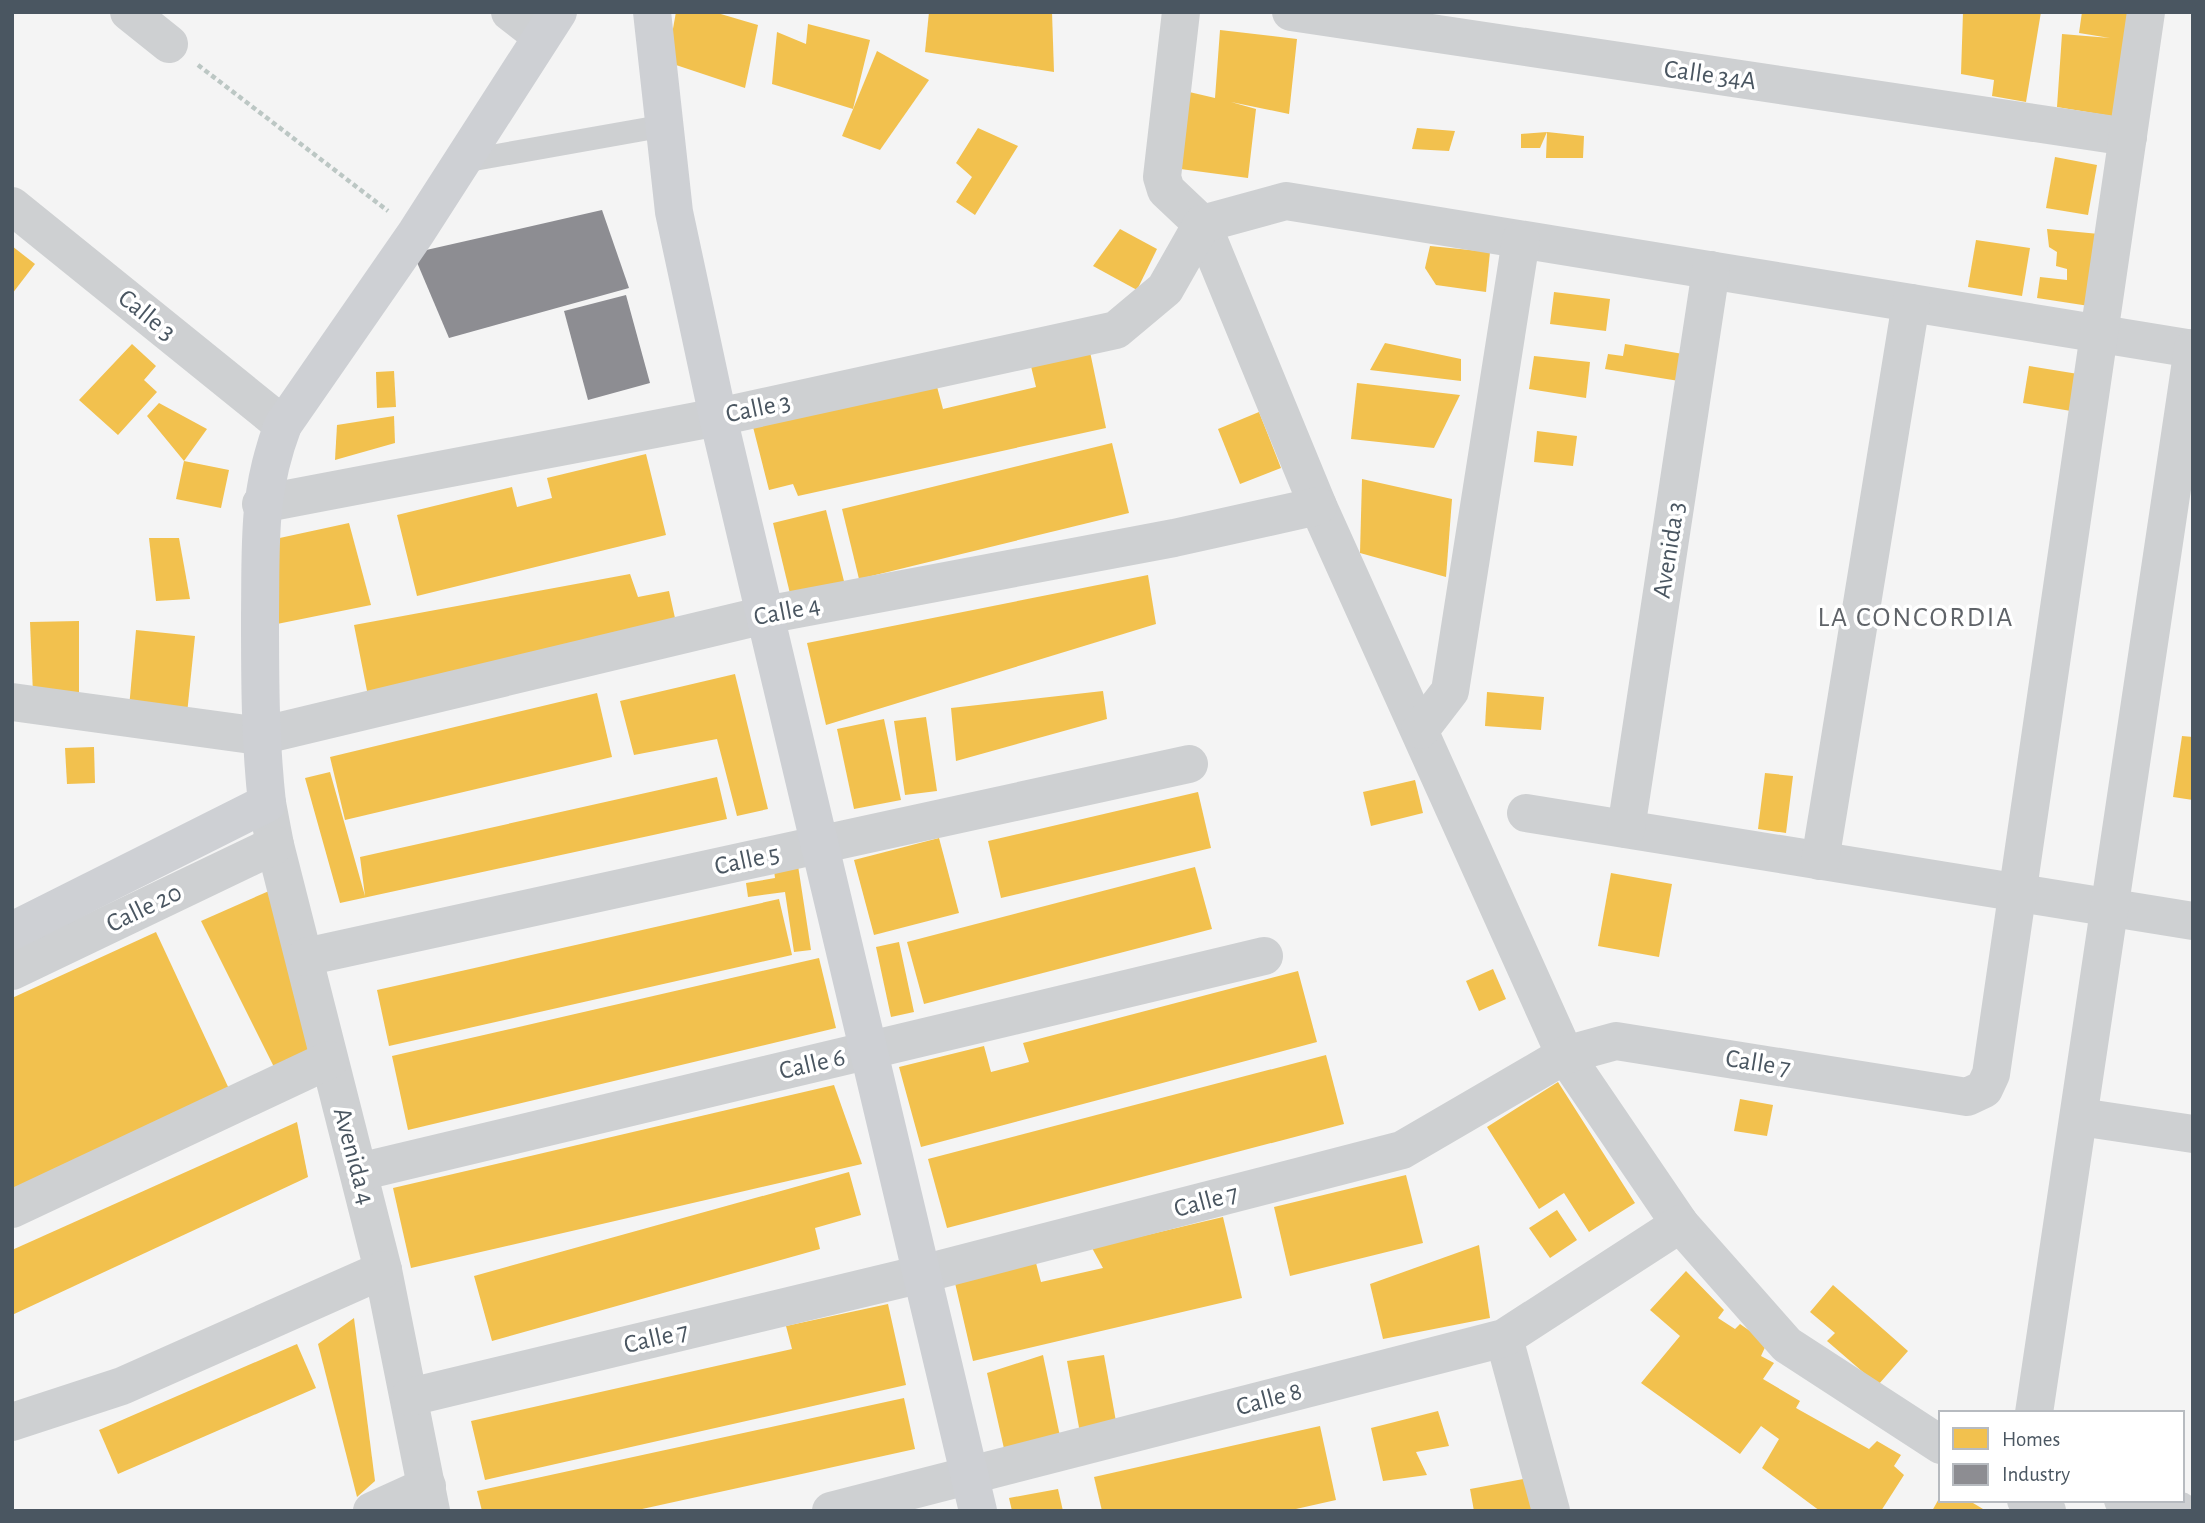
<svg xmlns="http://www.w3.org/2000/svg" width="2205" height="1523" font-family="'Alegreya Sans',sans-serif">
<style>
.homes{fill:#f2c14e}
.industry{fill:#8d8d92}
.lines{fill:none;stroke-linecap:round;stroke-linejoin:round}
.path{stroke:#bcc7c4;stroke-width:4.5;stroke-dasharray:5 3.5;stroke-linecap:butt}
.lane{stroke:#ced0d2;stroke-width:23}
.street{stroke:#ced0d2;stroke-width:38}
.secondary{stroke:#ced0d4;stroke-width:38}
.labels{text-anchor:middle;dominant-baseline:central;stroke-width:7;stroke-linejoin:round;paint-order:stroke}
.street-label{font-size:26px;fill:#4a5661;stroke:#fff}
.neighbourhood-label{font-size:28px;letter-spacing:2px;fill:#5f6368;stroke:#fff}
</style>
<rect width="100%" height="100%" fill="#f4f4f4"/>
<!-- homes -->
<g class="homes">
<polygon points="676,12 714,12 758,25 745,88 667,62"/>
<polygon points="929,12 1052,12 1054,72 925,52"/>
<polygon points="1963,12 2041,12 2026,102 1992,96 1994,80 1961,74"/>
<polygon points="2082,12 2134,12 2117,117 2057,107 2062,34 2110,38 2079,33"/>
<polygon points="808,24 870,40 853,109 772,84 777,32 806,44"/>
<polygon points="1220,30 1297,39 1289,114 1231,102 1256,109 1248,178 1173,168 1185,91 1215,98"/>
<polygon points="877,51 929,80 880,150 842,136"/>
<polygon points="978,128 1018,146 975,215 956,202 972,177 956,163"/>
<polygon points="1417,128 1455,131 1449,151 1412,149"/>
<polygon points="1547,132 1584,136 1583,158 1546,158 1547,132 1540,148 1521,148 1521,134"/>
<polygon points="2055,157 2097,165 2088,215 2046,208"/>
<polygon points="1120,229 1157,249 1137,290 1093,266"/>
<polygon points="2047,229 2099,234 2089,306 2037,298 2040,277 2067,280 2067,269 2056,266 2057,252 2049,247"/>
<polygon points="1976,240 2030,248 2022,296 1968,287"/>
<polygon points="12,246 35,264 12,294"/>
<polygon points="1430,246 1490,252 1486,292 1436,285 1425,268"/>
<polygon points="1554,292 1610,299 1606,331 1550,324"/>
<polygon points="1385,343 1461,359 1461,381 1370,370"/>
<polygon points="132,344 156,366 144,380 157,392 118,435 79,400"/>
<polygon points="1625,344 1683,354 1679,381 1605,369 1608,354 1623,356"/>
<polygon points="1089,347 1106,428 798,496 793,484 769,490 753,427 936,383 943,409 1036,387 1030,362"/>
<polygon points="1534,356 1590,362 1586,398 1529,389"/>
<polygon points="2029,366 2078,374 2071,411 2023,403"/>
<polygon points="394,371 396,407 377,408 376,372"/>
<polygon points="1357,383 1460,395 1434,448 1351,439"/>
<polygon points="159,403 207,429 184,461 229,470 221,508 176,499 184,461 147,416"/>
<polygon points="1259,412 1281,468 1240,484 1218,429"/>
<polygon points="394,416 395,443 335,460 337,425"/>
<polygon points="1537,431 1577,436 1573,466 1534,462"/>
<polygon points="1112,443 1129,513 859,579 842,509"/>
<polygon points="646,454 666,535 417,596 397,515 512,487 517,507 552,498 547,478"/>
<polygon points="1362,479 1452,499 1446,577 1360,553"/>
<polygon points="826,510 847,593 793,606 773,523"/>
<polygon points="349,523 371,605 277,624 275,539"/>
<polygon points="149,538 179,538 190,599 156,601"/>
<polygon points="630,574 638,597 669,591 677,627 368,696 354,625"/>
<polygon points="1148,575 1156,624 826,725 807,643"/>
<polygon points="79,621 79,700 33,694 30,622"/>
<polygon points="136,630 195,636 187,714 129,708"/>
<polygon points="735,674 768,809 737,816 717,739 634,755 620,701"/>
<polygon points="1103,691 1107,719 956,761 951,708"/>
<polygon points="1487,692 1544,697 1541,730 1485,726"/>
<polygon points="597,693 612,757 345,820 330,757"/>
<polygon points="926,717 937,791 905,795 894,721"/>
<polygon points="884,719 901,800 854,809 837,729"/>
<polygon points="2182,736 2193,737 2193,800 2173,797"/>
<polygon points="94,747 95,783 67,784 65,748"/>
<polygon points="330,772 365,896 360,857 717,777 727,819 340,903 305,778"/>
<polygon points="1765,773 1793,776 1786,833 1758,829"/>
<polygon points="1415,780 1423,813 1371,826 1363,792"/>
<polygon points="1198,792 1211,848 1001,898 988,841"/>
<polygon points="939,838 959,913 874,935 854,860"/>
<polygon points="797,859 811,950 794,952 785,892 748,897 746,883 775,878 773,863"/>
<polygon points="1195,867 1212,929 924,1004 907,942"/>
<polygon points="1611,873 1672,884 1659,957 1598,946"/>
<polygon points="269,891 317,1056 276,1071 201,921"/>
<polygon points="779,899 792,955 389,1046 377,990"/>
<polygon points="156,932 230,1091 12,1191 12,998"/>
<polygon points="899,942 914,1012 891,1017 876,947"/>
<polygon points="819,958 836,1028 408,1130 392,1056"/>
<polygon points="1493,969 1506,999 1479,1011 1466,981"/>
<polygon points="1298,971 1317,1042 921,1147 899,1067 984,1046 991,1072 1029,1062 1023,1043"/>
<polygon points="1326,1055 1344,1124 947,1228 928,1159"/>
<polygon points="1558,1082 1635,1203 1589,1232 1564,1193 1539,1209 1487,1127"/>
<polygon points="834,1085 862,1164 411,1268 393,1188"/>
<polygon points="1740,1099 1773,1105 1767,1136 1734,1131"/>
<polygon points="297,1122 308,1177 12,1315 12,1250"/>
<polygon points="849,1172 861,1215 815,1228 820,1249 492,1341 474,1276"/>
<polygon points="1406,1175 1423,1243 1290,1276 1274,1207"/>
<polygon points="1557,1210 1577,1240 1550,1258 1529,1228"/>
<polygon points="1223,1217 1242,1298 973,1361 955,1283 1036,1263 1041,1282 1103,1268 1092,1248"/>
<polygon points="1479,1245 1490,1318 1383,1339 1370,1284"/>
<polygon points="1686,1271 1724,1310 1718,1318 1735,1329 1740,1324 1767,1343 1761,1356 1774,1363 1763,1379 1800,1401 1796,1408 1869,1449 1877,1441 1901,1455 1894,1466 1904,1475 1881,1511 1820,1511 1762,1468 1779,1439 1761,1426 1740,1454 1641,1383 1680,1336 1650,1310"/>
<polygon points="1833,1285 1908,1351 1878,1385 1827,1341 1835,1333 1810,1312"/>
<polygon points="888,1304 906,1385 485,1480 471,1421 792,1349 786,1326"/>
<polygon points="354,1318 375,1481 357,1497 318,1344"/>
<polygon points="297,1344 316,1388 118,1474 99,1430"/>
<polygon points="1043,1355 1061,1441 1005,1453 987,1373"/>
<polygon points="1104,1355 1117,1427 1080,1433 1067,1361"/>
<polygon points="904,1398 915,1449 633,1511 482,1511 477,1491"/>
<polygon points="1438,1411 1449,1446 1416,1452 1427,1475 1383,1481 1371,1428"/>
<polygon points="1320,1426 1336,1500 1287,1511 1102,1511 1094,1477"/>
<polygon points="1540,1476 1547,1511 1474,1511 1470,1489"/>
<polygon points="1058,1489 1063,1511 1012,1511 1009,1498"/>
<polygon points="1941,1495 1941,1500 1968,1500 1983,1509 1932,1511"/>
</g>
<!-- industry -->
<g class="industry">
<polygon points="602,210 629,288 449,338 413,253"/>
<polygon points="626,295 650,383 588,400 564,311"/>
</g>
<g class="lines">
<!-- path -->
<polyline class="path" points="198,65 388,211"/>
<!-- lane -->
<polyline class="lane" points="460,162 663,126"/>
<!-- street -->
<g class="street">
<polyline points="129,12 169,44"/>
<polyline points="510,12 541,36"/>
<polyline points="1181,12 1162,177 1166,190 1202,224 1318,506 1565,1055 1680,1224 1787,1345 1941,1445"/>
<polyline points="1291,12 2128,137"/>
<polyline points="12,206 283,425"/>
<polyline points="261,504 718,417 1116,330 1165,289 1202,224 1286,201 2193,349"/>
<polyline points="12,702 260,736 765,615 1174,538 1318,506"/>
<polyline points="1420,730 1450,691 1521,240"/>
<polyline points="267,803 275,845 383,1270 431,1511"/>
<polyline points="1526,813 2193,921"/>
<polyline points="1626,829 1711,270"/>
<polyline points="1820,861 1911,303"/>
<polyline points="305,957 1189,764"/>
<polyline points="12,971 275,845"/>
<polyline points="2080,1117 2193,1134"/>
<polyline points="359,1172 1264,956"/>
<polyline points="12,1209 329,1060"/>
<polyline points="1504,1338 1551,1511"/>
<polyline points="410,1397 922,1274 1402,1150 1565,1055 1616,1041 1967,1097 1984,1089 1991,1074 2146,12"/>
<polyline points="2034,1413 2193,348"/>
<polyline points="12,1422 122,1386 383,1270"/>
<polyline points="2026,1500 2047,1511"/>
<polyline points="2123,1500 2180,1511"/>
<polyline points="372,1511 427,1486"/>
<polyline points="831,1511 1504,1338 1680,1224"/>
</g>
<!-- secondary -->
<g class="secondary">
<polyline points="652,12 674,212 718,417 978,1511"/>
<path d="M12,931L267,803C260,740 260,678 260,615C261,543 257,494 283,425L416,233L558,12"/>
</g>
</g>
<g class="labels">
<!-- street labels -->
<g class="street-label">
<text transform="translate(1710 75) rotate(8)">Calle 34A</text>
<text transform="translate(147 315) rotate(39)">Calle 3</text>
<text transform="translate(758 408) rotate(-12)">Calle 3</text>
<text transform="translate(1669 550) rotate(-81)">Avenida 3</text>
<text transform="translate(787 611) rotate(-11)">Calle 4</text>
<text transform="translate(747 860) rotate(-12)">Calle 5</text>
<text transform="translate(144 908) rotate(-26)">Calle 20</text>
<text transform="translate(1758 1063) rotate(9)">Calle 7</text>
<text transform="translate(812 1064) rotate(-13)">Calle 6</text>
<text transform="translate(354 1156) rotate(75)">Avenida 4</text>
<text transform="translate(1206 1201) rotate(-15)">Calle 7</text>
<text transform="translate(656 1338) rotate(-13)">Calle 7</text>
<text transform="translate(1269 1399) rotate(-15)">Calle 8</text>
</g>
<!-- neighbourhood labels -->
<g class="neighbourhood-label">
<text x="1916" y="618">LA CONCORDIA</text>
</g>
</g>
<!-- border -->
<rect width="2205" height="1523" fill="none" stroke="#4a5661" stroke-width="28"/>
<!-- legend -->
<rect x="1939" y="1411" width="245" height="91" fill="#ffffff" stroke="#b7bbc0" stroke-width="2"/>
<rect x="1953" y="1428" width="35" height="21" fill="#f2c14e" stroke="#b7bbc0" stroke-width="2"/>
<text x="2002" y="1446" font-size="21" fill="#4a5661">Homes</text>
<rect x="1953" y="1464" width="35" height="21" fill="#8d8d92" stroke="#b7bbc0" stroke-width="2"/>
<text x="2002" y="1481" font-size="21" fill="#4a5661">Industry</text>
</svg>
